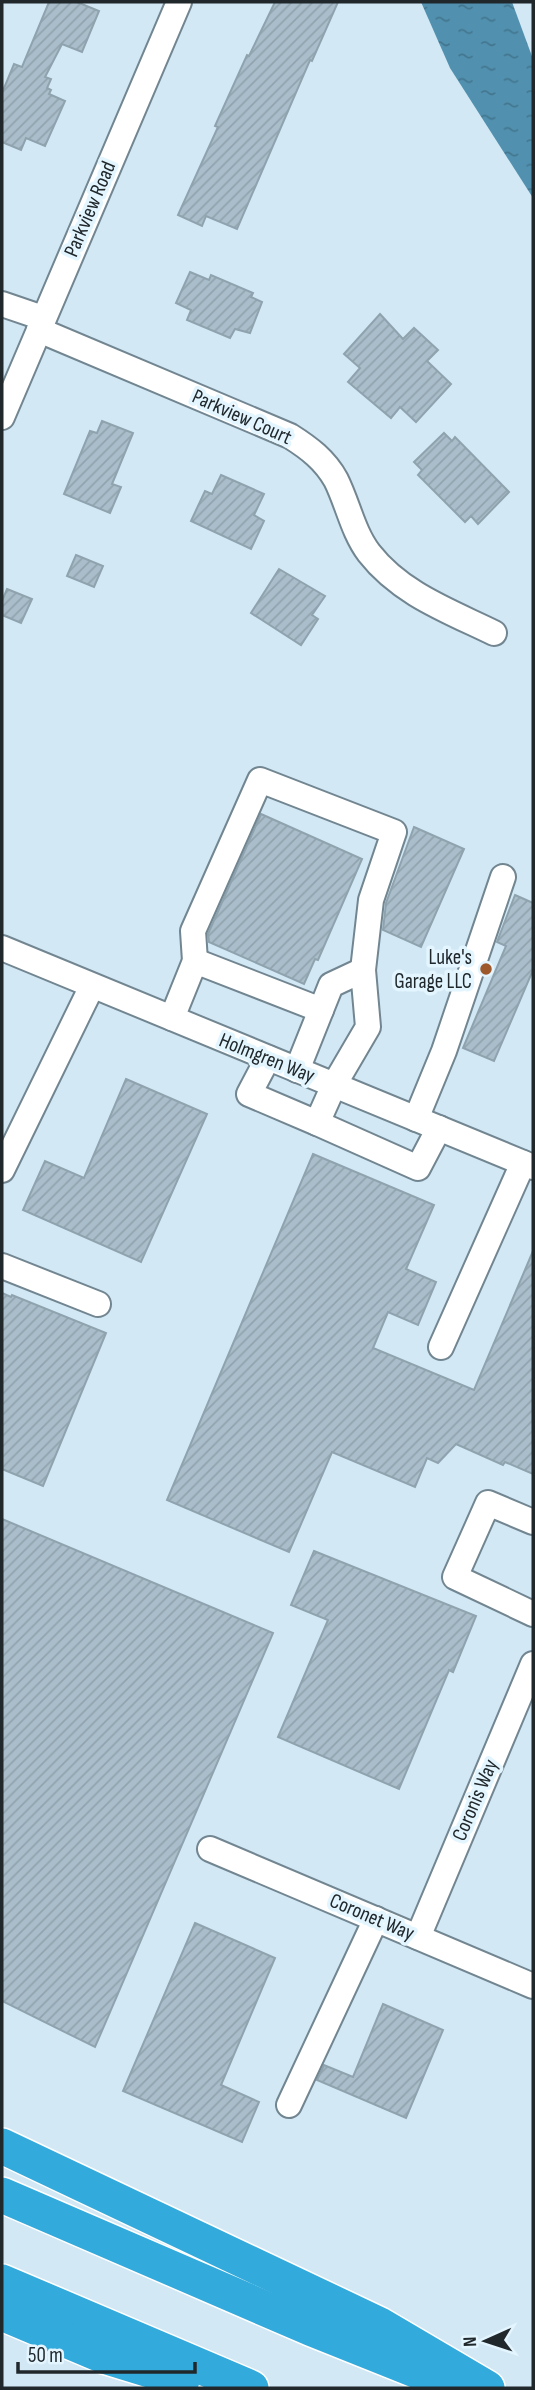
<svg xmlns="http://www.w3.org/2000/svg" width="535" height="2390" font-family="'Sofia Sans Condensed',sans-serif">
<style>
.water{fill:url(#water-ripples)}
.building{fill:url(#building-hatch);stroke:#8ea3ae;stroke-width:2}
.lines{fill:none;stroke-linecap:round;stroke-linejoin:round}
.minor-casing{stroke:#728691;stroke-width:28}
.highway-casing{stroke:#fff;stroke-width:38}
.minor{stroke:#fff;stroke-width:24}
.highway{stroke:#33aadc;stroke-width:35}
.poi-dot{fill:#9d582c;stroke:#e3f5fe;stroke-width:2.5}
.labels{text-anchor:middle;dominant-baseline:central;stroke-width:7;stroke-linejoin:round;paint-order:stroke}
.street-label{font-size:21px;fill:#20282c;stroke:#e3f5fe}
.poi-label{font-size:21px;fill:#20282c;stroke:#e3f5fe;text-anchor:end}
</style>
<defs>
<pattern id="water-ripples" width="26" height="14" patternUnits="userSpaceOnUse" patternTransform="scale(1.75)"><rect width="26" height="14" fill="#5191af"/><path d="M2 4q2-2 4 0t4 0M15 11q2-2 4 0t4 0" fill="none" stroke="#43768f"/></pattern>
<pattern id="building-hatch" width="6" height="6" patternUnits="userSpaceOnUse" patternTransform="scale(1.75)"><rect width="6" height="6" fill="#a9beca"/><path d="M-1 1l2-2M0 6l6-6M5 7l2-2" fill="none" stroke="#91a3ae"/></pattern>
</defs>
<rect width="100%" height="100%" fill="#d2e8f4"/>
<!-- water -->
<polygon class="water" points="421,2 512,2 533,59 533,198 450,68"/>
<!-- building -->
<g class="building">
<polygon points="49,2 77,2 99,11 82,52 62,44 45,77 51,79 47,88 51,90 49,94 65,101 45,146 26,138 21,150 2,142 2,93 14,64 22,67"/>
<polygon points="275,2 338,2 312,61 310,60 237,229 206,216 202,226 178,215 218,127 215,126 247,55 249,56"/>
<polygon points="190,272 209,280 211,275 253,293 251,297 262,302 250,333 235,329 230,338 187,320 191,310 176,303"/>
<polygon points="380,314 403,339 414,328 438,350 427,361 451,384 416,422 400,407 391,418 348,382 360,368 344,354"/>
<polygon points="102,421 133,433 112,484 121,487 110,513 64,494 90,431 97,433"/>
<polygon points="444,433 452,441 455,437 509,492 478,524 471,516 465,522 418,475 422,470 414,462"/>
<polygon points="221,475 264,494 254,515 264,521 251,549 191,521 205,491 212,494"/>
<polygon points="76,555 103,566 94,587 67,576"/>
<polygon points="279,569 325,596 312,615 318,619 301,645 251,613"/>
<polygon points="7,589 32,599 21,623 2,615 2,601"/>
<polygon points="261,814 362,859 318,960 315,959 304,984 209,942 208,934"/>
<polygon points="414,827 464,849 421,947 383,930 386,903"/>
<polygon points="515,895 533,903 533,970 494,1061 463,1048 506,946 497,942"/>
<polygon points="126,1079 207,1114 141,1262 23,1210 45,1161 84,1178"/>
<polygon points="313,1154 434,1205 406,1269 436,1282 418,1325 388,1312 373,1348 474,1390 533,1251 533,1474 505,1462 503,1465 456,1444 438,1463 427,1458 415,1487 332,1452 289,1552 167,1500"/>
<polygon points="2,1293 11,1297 12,1295 106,1333 43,1486 2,1469"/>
<polygon points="2,1519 273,1633 95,2047 2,2001"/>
<polygon points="314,1551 476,1616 453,1672 449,1670 399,1789 278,1737 328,1620 291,1605"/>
<polygon points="195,1923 275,1958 221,2085 259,2102 242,2142 123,2091"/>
<polygon points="383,2004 443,2030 406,2118 317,2080 324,2065 353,2077"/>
</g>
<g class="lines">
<!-- minor casing -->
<g class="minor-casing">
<g id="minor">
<polyline points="2,304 43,318"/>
<path d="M39,330L290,436C309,448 325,460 336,480C348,504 353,532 369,553C401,594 449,611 494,633"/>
<polyline points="2,417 179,2"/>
<polyline points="2,948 533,1167"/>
<polyline points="195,961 193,931 260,780 394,832 371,900 363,970"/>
<polyline points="172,1018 195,961 321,1010"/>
<polyline points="268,1058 249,1094 317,1123"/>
<polyline points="297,1070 331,985 363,970 368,1027 334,1085 317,1123 418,1168 439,1128"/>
<polyline points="416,1119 444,1051 503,877"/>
<polyline points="2,1170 92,986"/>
<polyline points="2,1266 98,1304"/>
<polyline points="441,1347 523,1163"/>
<polyline points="533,1522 488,1503 455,1577 533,1614"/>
<polyline points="210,1849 533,1986"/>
<polyline points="418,1937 533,1664"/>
<polyline points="289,2105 376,1919"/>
</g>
</g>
<!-- highway casing -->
<g class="highway-casing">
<g id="highway">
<polyline points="2,2146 380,2325 487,2388"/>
<polyline points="2,2195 310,2328 440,2380"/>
<polyline points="2,2282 251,2388"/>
<polyline points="2,2313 104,2356 182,2380"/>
</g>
</g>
<!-- minor -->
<use href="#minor" class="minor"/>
<!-- highway -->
<use href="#highway" class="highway"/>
</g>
<!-- markers -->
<circle class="poi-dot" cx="486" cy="969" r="7"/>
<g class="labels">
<!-- street labels -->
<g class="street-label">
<text transform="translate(90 209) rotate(-67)">Parkview Road</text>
<text transform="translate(242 417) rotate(24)">Parkview Court</text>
<text transform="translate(267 1058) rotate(22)">Holmgren Way</text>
<text transform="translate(475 1800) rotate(-67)">Coronis Way</text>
<text transform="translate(372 1917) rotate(23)">Coronet Way</text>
</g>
<!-- poi labels -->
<g class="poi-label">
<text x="472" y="957">Luke's<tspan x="472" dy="24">Garage LLC</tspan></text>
</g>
</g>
<!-- border -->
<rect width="535" height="2390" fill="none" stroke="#20282c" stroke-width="7"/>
<!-- north arrow -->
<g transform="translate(486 2341) rotate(267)" stroke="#e3f5fe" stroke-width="5" paint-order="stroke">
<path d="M0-5L12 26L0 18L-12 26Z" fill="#20282c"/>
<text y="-10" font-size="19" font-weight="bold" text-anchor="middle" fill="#20282c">N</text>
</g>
<!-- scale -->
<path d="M18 2362v10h177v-10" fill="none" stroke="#20282c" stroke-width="3.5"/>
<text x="28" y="2362" font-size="21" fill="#20282c" stroke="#e3f5fe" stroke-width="5" paint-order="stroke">50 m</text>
</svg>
